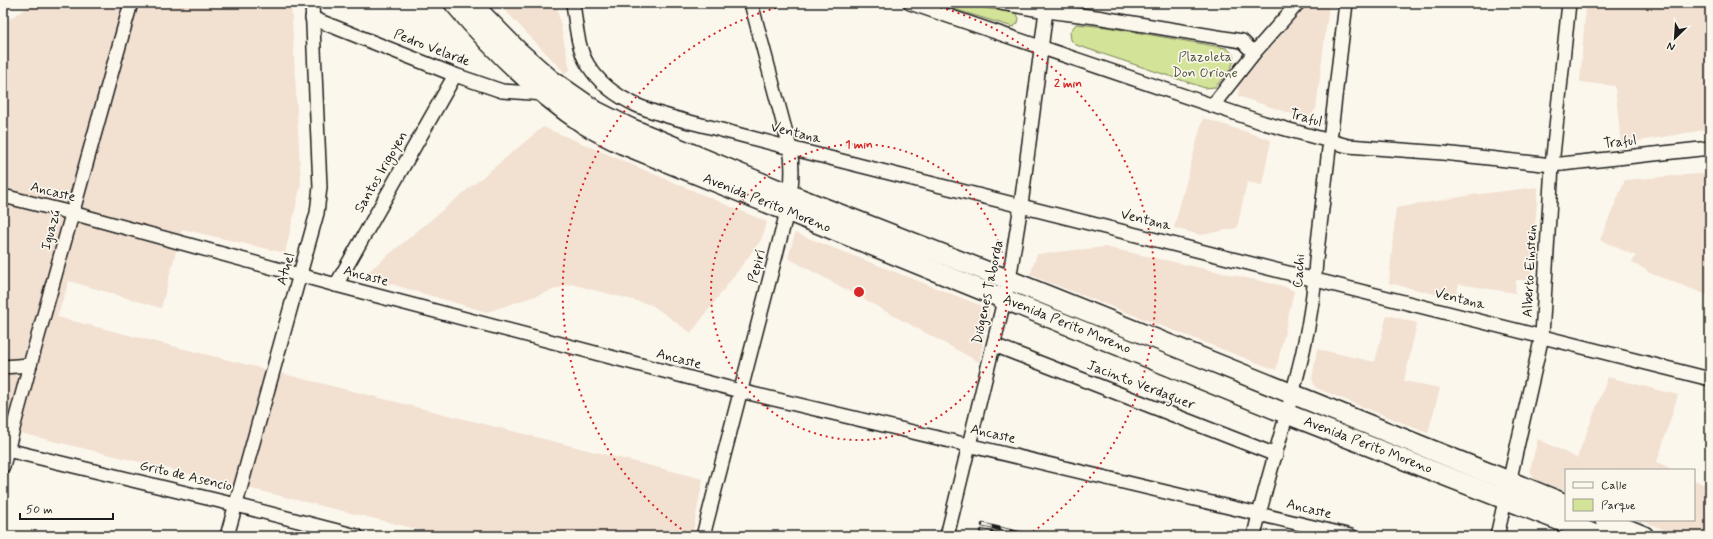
<svg xmlns="http://www.w3.org/2000/svg" width="1713" height="539" font-family="Mynerve,sans-serif">
<style>
.built{fill:#f2e0d1}
.green{fill:#d3e397;stroke:#78805a}
.lines{fill:none;stroke-linecap:round;stroke-linejoin:round}
.street-casing{stroke:#1c1c1c;stroke-width:16}
.secondary-casing{stroke:#1c1c1c;stroke-width:22}
.street{stroke:#fbf7ec;stroke-width:13}
.secondary{stroke:#fbf7ec;stroke-width:19}
.rail-casing{stroke:#1c1c1c;stroke-width:4.5}
.rail{stroke:#fbf7ec;stroke-width:3;stroke-dasharray:9;stroke-linecap:butt}
.ring{fill:none;stroke:#d62828;stroke-width:2;stroke-dasharray:2 4}
.labels{text-anchor:middle;dominant-baseline:central;stroke-width:3.5;stroke-linejoin:round;paint-order:stroke}
.street-label{font-size:14px;fill:#1c1c1c;stroke:#fbf7ec}
.park-label{font-size:14px;fill:#535841;stroke:#fbf7ec}
.centre{fill:#d62828;stroke:#fbf7ec;stroke-width:2}
.ring-label{font-size:12px;text-anchor:middle;font-weight:bold;fill:#d62828;stroke:#fbf7ec;stroke-width:3.5;stroke-linejoin:round;paint-order:stroke}
</style>
<rect width="100%" height="100%" fill="#fbf7ec"/>
<filter id="ink" filterUnits="userSpaceOnUse"><feTurbulence type="fractalNoise" baseFrequency=".025" numOctaves="2"/><feDisplacementMap in="SourceGraphic" scale="8" xChannelSelector="R" yChannelSelector="G"/><feConvolveMatrix kernelMatrix="1 2 1 2 8 2 1 2 1" color-interpolation-filters="sRGB"/></filter>
<g filter="url(#ink)">
<!-- built -->
<g class="built">
<polygon points="35,3 291,3 301,184 285,253 182,229 161,308 69,281 57,317 703,479 692,536 446,536 20,433 3,488 3,23"/>
<polygon points="498,3 556,3 570,70 565,73"/>
<polygon points="1308,3 1329,3 1316,109 1307,119 1238,96 1239,85"/>
<polygon points="1586,3 1710,3 1710,129 1621,144 1615,86 1580,82"/>
<polygon points="1203,118 1271,140 1262,185 1247,182 1237,228 1201,235 1174,228"/>
<polygon points="543,127 767,222 761,240 691,333 652,305 571,284 487,312 363,276"/>
<polygon points="1710,173 1710,296 1647,272 1647,270 1632,263 1636,256 1600,240 1625,180"/>
<polygon points="1538,187 1531,280 1516,280 1515,293 1459,284 1455,299 1389,283 1396,208 1472,195"/>
<polygon points="795,233 990,309 979,362 788,258"/>
<polygon points="1105,247 1283,286 1294,291 1276,370 1030,275 1037,254"/>
<polygon points="1387,315 1417,323 1404,381 1440,388 1428,433 1316,388 1312,379 1317,349 1375,362"/>
<polygon points="1608,377 1678,395 1657,462 1674,470 1566,470 1566,491 1534,479 1530,470 1538,439 1577,458"/>
<polygon points="1694,480 1710,487 1710,536 1681,536 1640,520 1694,520"/>
</g>
<!-- green -->
<g class="green">
<polygon points="953,3 1016,13 1019,18 1018,23 1013,27 953,9 951,5"/>
<path d="M1076,24L1106,27L1226,48C1245,59 1224,76 1215,87L1205,88L1076,45L1071,40L1070,32Z"/>
</g>
<g class="lines">
<!-- street casing -->
<g class="street-casing">
<g id="street">
<path d="M573,3C576,23 577,48 588,65C614,107 666,116 710,127C737,134 763,141 790,148L1710,379"/>
<polyline points="910,3 1264,123 1348,146 1443,153 1552,165 1710,148"/>
<polyline points="1001,3 1046,11 1096,17 1242,41 1254,53"/>
<polyline points="312,18 455,75 502,91 544,94"/>
<polyline points="1213,105 1254,53 1298,3"/>
<polyline points="3,196 72,213 336,285 740,391 1351,536"/>
<polyline points="336,285 455,75"/>
<polyline points="994,345 1276,455"/>
<polyline points="3,367 30,365"/>
<polyline points="7,450 236,505 357,536"/>
<polyline points="3,466 30,365 131,3"/>
<polyline points="227,536 317,213 320,187 312,3"/>
<path d="M703,536L787,212C792,190 794,171 790,148L751,3"/>
<polyline points="947,536 1009,280 1021,205 1047,3"/>
<path d="M1254,536C1274,444 1312,354 1316,260L1346,3"/>
<polyline points="1497,536 1542,336 1552,165 1569,3"/>
</g>
</g>
<!-- secondary casing -->
<g class="secondary-casing">
<g id="secondary">
<path d="M454,3C492,48 534,91 584,124C596,131 609,138 622,144L1287,414L1599,536"/>
<polyline points="471,3 518,51 550,79 596,111 630,128 791,195 1009,280 1566,504"/>
<polyline points="1605,520 1644,536"/>
</g>
</g>
<!-- street -->
<use href="#street" class="street"/>
<!-- secondary -->
<use href="#secondary" class="secondary"/>
<!-- rail casing -->
<g class="rail-casing">
<g id="rail">
<polyline points="983,525 1032,536"/>
<polyline points="982,531 1001,536"/>
</g>
</g>
<!-- rail -->
<use href="#rail" class="rail"/>
</g>
</g>
<!-- distance rings -->
<g class="ring">
<circle cx="859" cy="292" r="148"/>
<path d="M691 536A296 296 0 0 1 795 3M923 3A296 296 0 0 1 1027 536"/>
</g>
<g class="labels">
<!-- street labels -->
<g class="street-label">
<text transform="translate(432 48) rotate(21)">Pedro Velarde</text>
<text transform="translate(1306 118) rotate(16)">Traful</text>
<text transform="translate(796 133) rotate(14)">Ventana</text>
<text transform="translate(1620 142) rotate(-6)">Traful</text>
<text transform="translate(381 172) rotate(-60)">Santos Irigoyen</text>
<text transform="translate(53 192) rotate(14)">Ancaste</text>
<text transform="translate(767 203) rotate(22)">Avenida Perito Moreno</text>
<text transform="translate(1146 220) rotate(14)">Ventana</text>
<text transform="translate(51 230) rotate(-75)">Iguazú</text>
<text transform="translate(757 266) rotate(-75)">Pepirí</text>
<text transform="translate(286 269) rotate(-74)">Atuel</text>
<text transform="translate(1299 271) rotate(-86)">Cachi</text>
<text transform="translate(1530 271) rotate(-87)">Alberto Einstein</text>
<text transform="translate(366 276) rotate(15)">Ancaste</text>
<text transform="translate(988 292) rotate(-78)">Diógenes Taborda</text>
<text transform="translate(1460 299) rotate(14)">Ventana</text>
<text transform="translate(1067 324) rotate(22)">Avenida Perito Moreno</text>
<text transform="translate(679 359) rotate(15)">Ancaste</text>
<text transform="translate(1141 385) rotate(21)">Jacinto Verdaguer</text>
<text transform="translate(993 434) rotate(13)">Ancaste</text>
<text transform="translate(1368 445) rotate(21)">Avenida Perito Moreno</text>
<text transform="translate(186 476) rotate(13)">Grito de Asencio</text>
<text transform="translate(1309 509) rotate(14)">Ancaste</text>
</g>
<!-- park labels -->
<g class="park-label">
<text x="1205" y="57">Plazoleta<tspan x="1205" dy="16">Don Orione</tspan></text>
</g>
</g>
<circle cx="859" cy="292" r="6" class="centre"/>
<g class="ring-label">
<text x="1068" y="87">2 min</text>
<text x="859" y="148">1 min</text>
</g>
<!-- margin -->
<rect width="1713" height="539" fill="none" stroke="#fbf7ec" stroke-width="16"/>
<rect x="8" y="8" width="1697" height="523" fill="none" stroke="#1c1c1c" stroke-width="1.5" filter="url(#ink)"/>
<!-- legend -->
<rect x="1565" y="469" width="130" height="52" fill="#fbf7ec" stroke="#a29f99"/>
<rect x="1573" y="482" width="20" height="6" fill="#fbf7ec" stroke="#a29f99"/>
<text x="1601" y="489" font-size="12" fill="#1c1c1c">Calle</text>
<rect x="1573" y="499" width="20" height="12" fill="#d3e397" stroke="#a29f99"/>
<text x="1601" y="509" font-size="12" fill="#1c1c1c">Parque</text>
<!-- north arrow -->
<g transform="translate(1675 38) rotate(205)" stroke="#fbf7ec" stroke-width="3" paint-order="stroke">
<path d="M0-3L7 15L0 10L-7 15Z" fill="#1c1c1c"/>
<text y="-6" font-size="11" font-weight="bold" text-anchor="middle" fill="#1c1c1c">N</text>
</g>
<!-- scale -->
<path d="M20 513v6h93v-6" fill="none" stroke="#1c1c1c" stroke-width="2"/>
<text x="26" y="513" font-size="12" fill="#1c1c1c" stroke="#fbf7ec" stroke-width="3" paint-order="stroke">50 m</text>
</svg>
